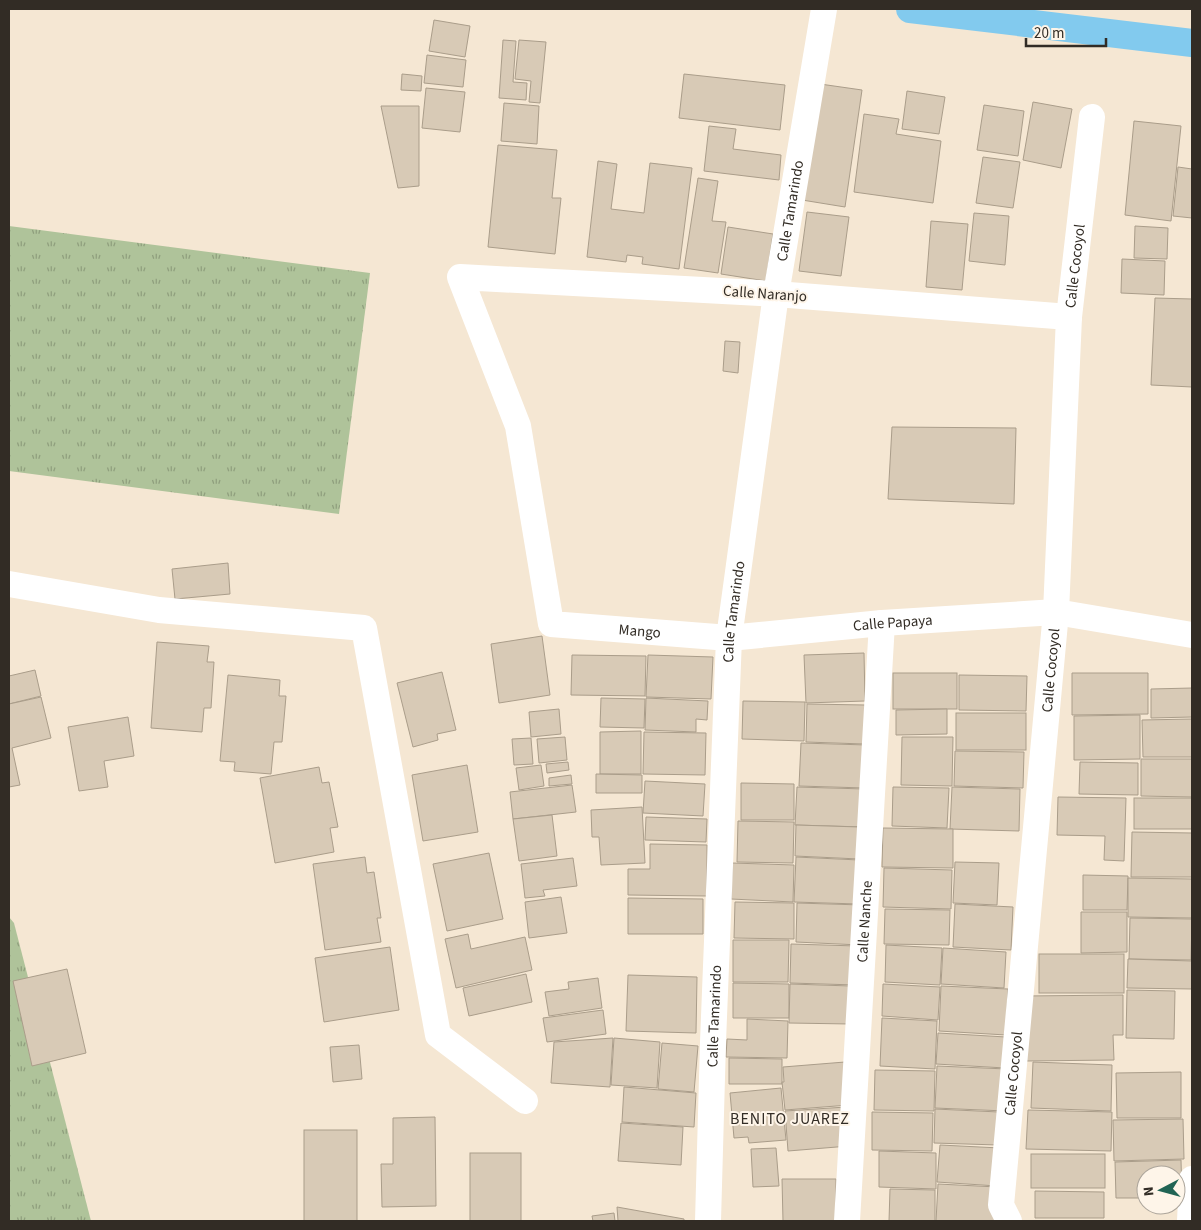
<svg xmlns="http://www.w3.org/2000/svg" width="1201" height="1230" font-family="'Source Sans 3',sans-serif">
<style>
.grass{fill:url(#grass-tufts)}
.building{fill:#d8cab6;stroke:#aa9d8a}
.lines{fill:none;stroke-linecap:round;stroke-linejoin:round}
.street{stroke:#fff;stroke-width:26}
.primary{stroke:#82caee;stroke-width:28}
.labels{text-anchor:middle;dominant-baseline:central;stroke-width:4;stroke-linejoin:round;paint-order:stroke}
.street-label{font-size:15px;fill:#322c25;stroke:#fef5e9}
.neighbourhood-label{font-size:16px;letter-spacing:1px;fill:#322c25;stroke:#fef5e9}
</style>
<defs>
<pattern id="grass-tufts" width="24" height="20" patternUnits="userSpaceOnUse" patternTransform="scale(1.25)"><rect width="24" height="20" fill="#afc39a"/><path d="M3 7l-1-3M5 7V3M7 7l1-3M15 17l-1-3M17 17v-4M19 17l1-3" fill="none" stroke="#8f9f7d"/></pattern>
</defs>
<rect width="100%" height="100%" fill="#f5e7d3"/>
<!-- grass -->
<g class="grass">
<polygon points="9,226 370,273 339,514 9,471"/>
<polygon points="9,917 14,923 91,1221 9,1221"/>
</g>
<!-- building -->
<g class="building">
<polygon points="434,20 470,26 465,57 429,51"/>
<polygon points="503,40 516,41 513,82 527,83 526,100 499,98"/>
<polygon points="519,40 546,42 540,103 529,102 531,81 515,79"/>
<polygon points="427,55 466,60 463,87 424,83"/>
<polygon points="402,74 422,76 421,91 401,90"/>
<polygon points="684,74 785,85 780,130 679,118"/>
<polygon points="820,84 862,90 845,207 802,200"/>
<polygon points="426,88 465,92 460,132 422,128"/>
<polygon points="907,91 945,97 939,134 902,129"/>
<polygon points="1033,102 1072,109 1061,168 1023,160"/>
<polygon points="504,103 539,106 537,144 501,141"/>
<polygon points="984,105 1024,111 1018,156 977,150"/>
<polygon points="381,106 419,106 419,186 398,188"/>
<polygon points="864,114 899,119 896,134 941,141 933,203 854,192"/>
<polygon points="1134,121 1181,126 1171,221 1125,215"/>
<polygon points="709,126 736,129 733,149 781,155 779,180 704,171"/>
<polygon points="498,145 557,150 552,198 561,198 555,254 488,247"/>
<polygon points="983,157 1020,162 1013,208 976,203"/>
<polygon points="598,161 617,164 611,209 644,213 650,163 692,168 679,269 642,264 643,257 627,255 626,262 587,257"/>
<polygon points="1178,167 1192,169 1192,218 1173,216"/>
<polygon points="698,178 718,181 712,221 726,222 718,273 684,268"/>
<polygon points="807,212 849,217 841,276 799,271"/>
<polygon points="974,213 1009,216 1005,265 969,261"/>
<polygon points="931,221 968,224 962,290 926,287"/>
<polygon points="1135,226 1168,228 1167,259 1134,258"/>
<polygon points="728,227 773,234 766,281 721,274"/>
<polygon points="1122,259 1165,261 1164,295 1121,293"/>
<polygon points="1155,298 1192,299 1192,387 1151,385"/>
<polygon points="725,341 740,342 738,373 723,371"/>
<polygon points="892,427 1016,428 1014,504 888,499"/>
<polygon points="228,563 230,594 175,599 172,569"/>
<polygon points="542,636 550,695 499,703 491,644"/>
<polygon points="157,642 209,646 207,662 214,662 211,708 204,708 202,732 151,728"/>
<polygon points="864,653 865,701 806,703 804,655"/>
<polygon points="572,655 646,656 645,696 571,695"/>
<polygon points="648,655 713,657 711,699 646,697"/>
<polygon points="35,670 41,696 9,704 9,676"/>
<polygon points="442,672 456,730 437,734 438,740 413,747 397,683"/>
<rect x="893" y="673" width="64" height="36"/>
<polygon points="1072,673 1148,673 1148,714 1072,715"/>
<polygon points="228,675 280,680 279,696 286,696 282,742 274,742 271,774 234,771 235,762 220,761"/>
<polygon points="959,675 1027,676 1026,711 959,710"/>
<polygon points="1192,688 1192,717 1151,718 1151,689"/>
<polygon points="41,697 51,738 12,748 20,785 9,787 9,704"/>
<polygon points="601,698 645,699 644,728 600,727"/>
<polygon points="646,698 708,701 707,720 696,719 696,732 645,730"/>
<polygon points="743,701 805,702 804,741 742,739"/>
<polygon points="807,704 865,705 864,744 806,742"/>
<polygon points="559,709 561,734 531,737 529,712"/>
<polygon points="947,709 947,734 896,735 896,710"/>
<rect x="956" y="713" width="70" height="37"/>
<polygon points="1140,715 1140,759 1074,760 1074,716"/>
<polygon points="128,717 134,756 104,761 108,787 79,791 68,727"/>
<polygon points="1192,719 1192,757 1143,757 1142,720"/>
<polygon points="641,731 641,774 600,774 600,732"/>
<polygon points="644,732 706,733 705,775 643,774"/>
<polygon points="565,737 567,760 539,763 537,739"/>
<polygon points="902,737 953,737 952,786 901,785"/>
<polygon points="531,738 533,764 514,765 512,739"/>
<polygon points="801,743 867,745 865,788 799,786"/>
<polygon points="955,751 1024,752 1023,788 954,786"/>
<polygon points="1141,759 1192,759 1192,797 1141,796"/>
<polygon points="568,762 569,770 547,773 546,764"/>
<polygon points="1080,762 1138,763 1138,795 1079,794"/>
<polygon points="467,765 478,832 423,841 412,775"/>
<polygon points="541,765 544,786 519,790 516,768"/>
<polygon points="319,767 322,783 329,782 338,827 330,828 334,852 275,863 260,778"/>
<polygon points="596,774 642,775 642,793 596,793"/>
<polygon points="571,775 572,784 549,786 549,778"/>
<polygon points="645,781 705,784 703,816 643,813"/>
<polygon points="741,783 794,784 794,820 741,820"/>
<polygon points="572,785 576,812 513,819 510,792"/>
<polygon points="797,787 865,789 864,827 795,825"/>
<polygon points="893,787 949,788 947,828 892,826"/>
<polygon points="952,787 1020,789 1019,831 950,829"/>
<polygon points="1058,797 1126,798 1124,861 1104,860 1105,836 1057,835"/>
<rect x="1134" y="798" width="58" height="31"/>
<polygon points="642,807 645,863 601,865 599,837 592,837 591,810"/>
<polygon points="552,815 557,856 519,861 513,819"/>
<polygon points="646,817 707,819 706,842 645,840"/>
<polygon points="738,821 794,822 793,863 737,862"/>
<polygon points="796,825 860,827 859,859 795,856"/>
<polygon points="883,828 953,829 953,868 882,867"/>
<polygon points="1132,832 1192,833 1192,877 1131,877"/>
<polygon points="650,844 707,845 707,896 628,895 628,869 650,869"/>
<polygon points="489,853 503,919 447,931 433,864"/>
<polygon points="365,857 367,873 374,872 381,918 377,918 381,942 325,950 313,864"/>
<polygon points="796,857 859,860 858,904 794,902"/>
<polygon points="573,858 577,886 543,890 545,896 525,898 521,864"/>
<polygon points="955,862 999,863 997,905 953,903"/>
<polygon points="732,863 794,865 793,902 731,899"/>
<polygon points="884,868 952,870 951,909 883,907"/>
<polygon points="1083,875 1128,876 1127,910 1083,910"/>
<polygon points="1128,878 1192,879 1192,918 1128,917"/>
<polygon points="561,897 567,933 529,938 525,902"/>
<polygon points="628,898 703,899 703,934 628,934"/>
<polygon points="735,902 794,903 794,939 734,938"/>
<polygon points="797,903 862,905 860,945 796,942"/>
<polygon points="955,904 1013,907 1011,950 953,947"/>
<polygon points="885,909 950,910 949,945 884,944"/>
<polygon points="1081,912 1127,912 1127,952 1081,953"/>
<polygon points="1130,918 1192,919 1191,960 1129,959"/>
<polygon points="468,934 471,949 525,937 532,970 456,988 445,939"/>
<polygon points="733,940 789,940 788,982 733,982"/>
<polygon points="791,944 857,946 856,985 790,983"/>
<polygon points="886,945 942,948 940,985 885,982"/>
<polygon points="390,947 399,1010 324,1022 315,958"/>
<polygon points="943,948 1006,952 1004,988 941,984"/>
<rect x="1039" y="954" width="85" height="39"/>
<polygon points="1128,959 1192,961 1192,989 1127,988"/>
<polygon points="67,969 86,1053 32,1066 13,981"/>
<polygon points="526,974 532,1002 469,1016 463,988"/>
<polygon points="628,975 697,977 696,1033 626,1031"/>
<polygon points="598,978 602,1008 549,1016 545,992 569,989 568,982"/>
<polygon points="733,983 789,984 789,1018 733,1018"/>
<polygon points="790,984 851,986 850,1024 789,1023"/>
<polygon points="883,984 940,987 938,1020 882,1016"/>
<polygon points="941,986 1008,989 1006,1035 939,1031"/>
<polygon points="1127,990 1175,991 1174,1039 1126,1038"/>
<polygon points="1123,995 1123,1035 1113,1035 1114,1060 1026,1061 1025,996"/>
<polygon points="603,1010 606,1034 547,1042 543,1018"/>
<polygon points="882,1018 937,1021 935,1069 880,1066"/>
<polygon points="747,1019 788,1021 787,1058 726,1057 727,1039 747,1040"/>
<polygon points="938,1033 1006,1037 1005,1068 936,1064"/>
<polygon points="613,1038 610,1087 551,1083 554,1042"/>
<polygon points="614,1038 660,1042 657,1088 611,1085"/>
<polygon points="662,1043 698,1046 694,1092 658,1089"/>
<polygon points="359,1045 362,1079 333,1082 330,1047"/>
<polygon points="729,1058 782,1059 782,1084 729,1084"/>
<polygon points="845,1062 849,1105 785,1110 782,1082 784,1082 783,1067"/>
<polygon points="1033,1062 1112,1065 1111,1111 1031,1108"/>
<polygon points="937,1066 1007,1069 1005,1111 935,1108"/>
<polygon points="875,1070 935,1071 934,1111 874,1110"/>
<polygon points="1181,1072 1181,1118 1117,1118 1116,1073"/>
<polygon points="624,1087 696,1093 694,1127 622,1122"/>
<polygon points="781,1088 786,1140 749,1143 748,1137 734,1138 730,1093"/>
<polygon points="846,1107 849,1146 788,1151 785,1111"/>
<polygon points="935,1109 999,1112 998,1145 934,1143"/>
<polygon points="1028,1110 1112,1112 1111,1151 1026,1149"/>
<polygon points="872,1112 933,1113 932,1151 872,1150"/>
<polygon points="435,1117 436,1206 382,1207 381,1164 393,1164 393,1118"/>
<polygon points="1183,1119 1184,1159 1114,1161 1113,1120"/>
<polygon points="621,1123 683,1127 681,1165 618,1161"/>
<rect x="304" y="1130" width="53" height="91"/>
<polygon points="940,1145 1000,1148 997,1186 937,1182"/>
<polygon points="776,1148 779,1186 753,1187 751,1149"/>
<polygon points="879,1151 936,1153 936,1189 879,1187"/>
<rect x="470" y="1153" width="51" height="68"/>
<rect x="1031" y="1154" width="74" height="34"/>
<polygon points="1181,1160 1182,1197 1176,1197 1176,1175 1146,1175 1146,1198 1116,1198 1115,1162"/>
<polygon points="782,1179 836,1179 836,1221 783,1221"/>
<polygon points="938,1184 997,1187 996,1221 936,1221"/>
<polygon points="890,1189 935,1190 935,1221 889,1221"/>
<polygon points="1035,1191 1104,1192 1104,1218 1035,1218"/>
<polygon points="617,1207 684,1219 684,1221 618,1221"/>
<polygon points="614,1213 615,1221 593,1221 592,1216"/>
</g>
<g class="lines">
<!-- street -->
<g class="street">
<path id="s1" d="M1069,317L776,294L460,277L518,426L551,624L729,638L882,623L1056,612L1192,635"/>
<polyline points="9,584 159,610 364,628 438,1035 525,1101"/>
<path id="s2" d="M708,1221L713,1042L729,638L776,294L824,9"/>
<path id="s3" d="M847,1221L882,623"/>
<path id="s4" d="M1009,1221L1001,1205L1056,612L1069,317L1092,117"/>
<polyline points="1190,1221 1192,1179"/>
</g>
<!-- primary -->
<polyline class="primary" points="910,9 1192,43"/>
</g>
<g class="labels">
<!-- street labels -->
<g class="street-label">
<text stroke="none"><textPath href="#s2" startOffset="1015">Calle Tamarindo</textPath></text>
<text stroke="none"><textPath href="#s4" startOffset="960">Calle Cocoyol</textPath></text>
<text transform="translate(765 294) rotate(4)">Calle Naranjo</text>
<text stroke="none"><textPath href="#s2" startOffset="610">Calle Tamarindo</textPath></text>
<text stroke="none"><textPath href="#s1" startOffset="1314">Calle Papaya</textPath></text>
<text stroke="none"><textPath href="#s1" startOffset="1060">Mango</textPath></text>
<text stroke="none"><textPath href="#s4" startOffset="555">Calle Cocoyol</textPath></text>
<text stroke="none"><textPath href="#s3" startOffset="300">Calle Nanche</textPath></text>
<text stroke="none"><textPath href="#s2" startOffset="205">Calle Tamarindo</textPath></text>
<text stroke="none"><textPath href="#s4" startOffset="150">Calle Cocoyol</textPath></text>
</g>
<!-- neighbourhood labels -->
<g class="neighbourhood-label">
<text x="790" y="1119">BENITO JUAREZ</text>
</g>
</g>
<!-- border -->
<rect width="1201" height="1230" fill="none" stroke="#322c25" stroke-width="20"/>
<!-- north arrow -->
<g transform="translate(1161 1190) rotate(264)"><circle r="24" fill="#fef5e9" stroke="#aca59b"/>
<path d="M0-4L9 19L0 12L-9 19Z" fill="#216454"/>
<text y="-8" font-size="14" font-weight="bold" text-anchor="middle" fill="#322c25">N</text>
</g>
<!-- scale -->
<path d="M1026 38v8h80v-8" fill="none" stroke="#322c25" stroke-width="2.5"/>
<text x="1034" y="38" font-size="15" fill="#322c25" stroke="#fef5e9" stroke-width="4" paint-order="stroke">20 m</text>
</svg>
